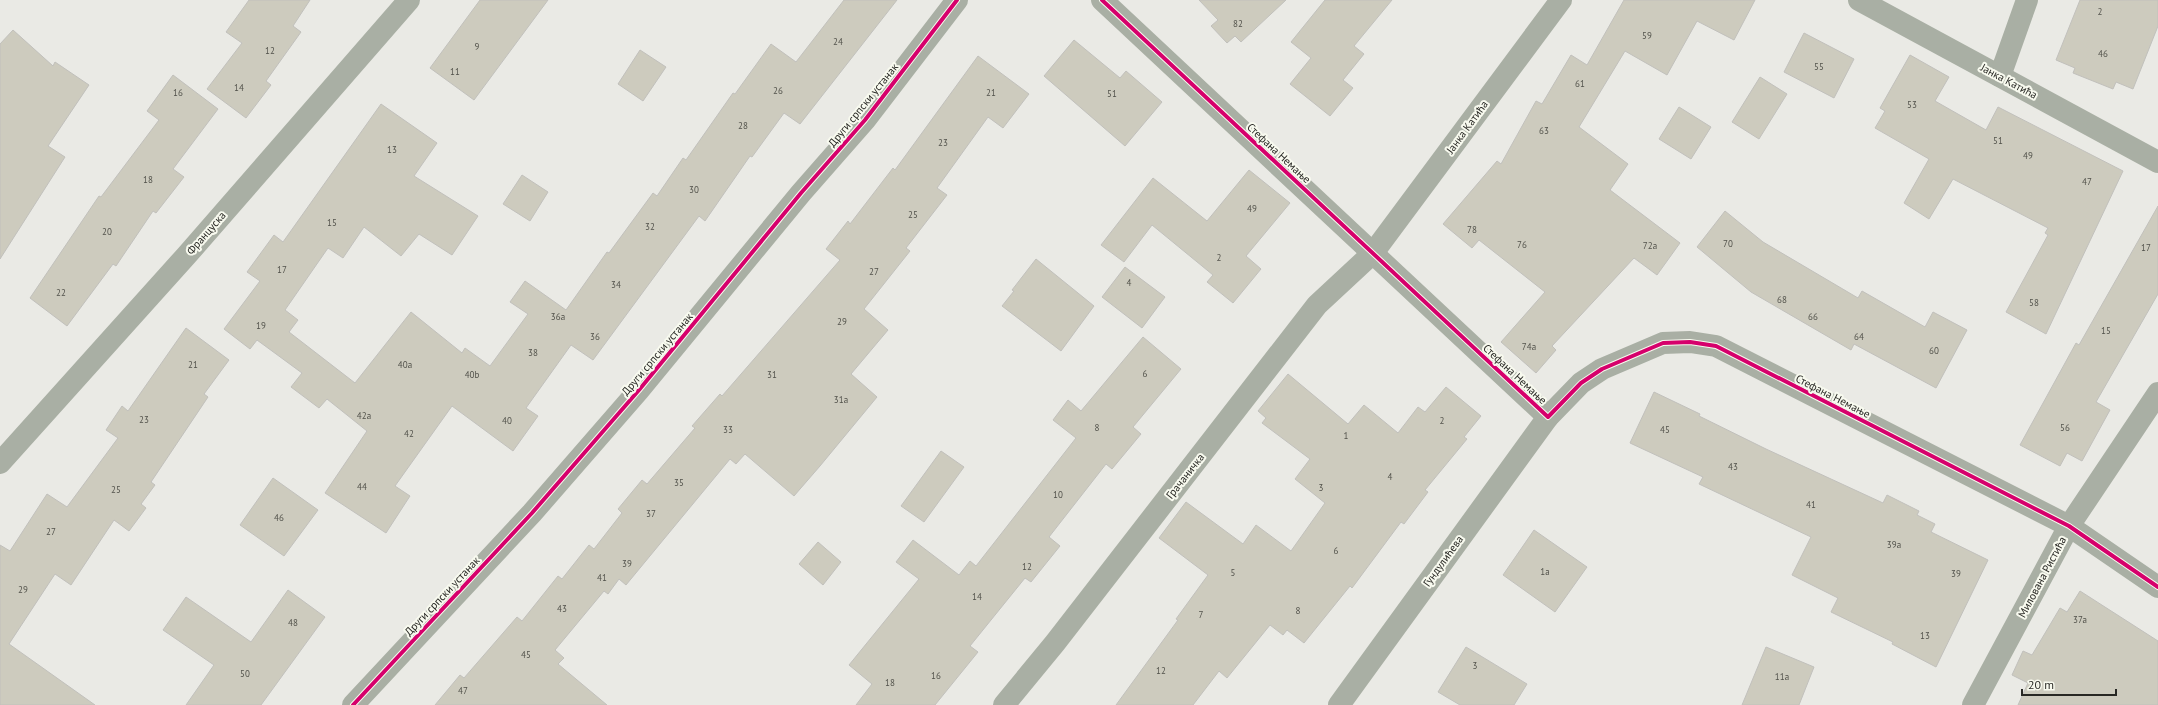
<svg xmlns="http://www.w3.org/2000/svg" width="2158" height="705" font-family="'PT Sans',sans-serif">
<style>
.building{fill:#cdcbbe;stroke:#c1c0bc}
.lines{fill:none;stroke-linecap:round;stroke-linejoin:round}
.minor{stroke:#a9afa4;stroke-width:22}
.cycleway-casing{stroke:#f8faef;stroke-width:6}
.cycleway{stroke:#d6006c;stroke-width:4}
.labels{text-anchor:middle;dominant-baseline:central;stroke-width:4;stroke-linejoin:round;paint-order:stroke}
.number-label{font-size:9px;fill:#51514a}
.street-label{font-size:11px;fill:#282824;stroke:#f8faef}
</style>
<rect width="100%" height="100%" fill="#eaeae5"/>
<!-- building -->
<g class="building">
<polygon points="249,0 310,0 293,26 301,32 266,81 271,85 246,118 207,89 242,43 226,32"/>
<polygon points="480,0 548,0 474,100 430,68"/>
<polygon points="844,0 897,0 800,124 784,113 752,157 750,156 705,221 699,216 593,360 571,345 526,408 538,416 513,451 452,406 395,486 410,496 386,533 325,493 367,431 327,399 319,408 291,387 302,373 257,340 250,349 224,329 260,281 247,272 274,235 283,242 381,104 437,143 414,176 478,216 452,255 419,234 401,256 364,227 343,258 328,248 285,310 298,320 289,332 355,383 411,312 462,353 465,348 490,366 528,314 510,302 525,281 566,310 607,252 609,253 653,193 657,196 683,158 686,160 733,93 735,94 771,44 796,62"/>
<polygon points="1199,0 1286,0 1241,42 1235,36 1227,43 1211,26 1218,20"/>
<polygon points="1325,0 1392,0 1354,46 1364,54 1343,80 1353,88 1330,116 1290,84 1311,58 1291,42"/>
<polygon points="1624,0 1755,0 1734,40 1697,21 1667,75 1625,51 1579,127 1628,164 1610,190 1680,243 1657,275 1634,258 1552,346 1556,350 1536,373 1501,342 1545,292 1479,240 1472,248 1443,224 1497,161 1501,164 1536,101 1542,104 1571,55 1587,65"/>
<polygon points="2080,0 2158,0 2158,26 2133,89 2116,82 2113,89 2073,73 2075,68 2056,60"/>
<polygon points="13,30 53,66 55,62 89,85 48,146 65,157 0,259 0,44"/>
<polygon points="1804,33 1854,59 1834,98 1784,72"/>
<polygon points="1074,40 1120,78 1126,71 1162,102 1125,146 1044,76"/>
<polygon points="640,50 666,67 643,101 618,84"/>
<polygon points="1910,55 1949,77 1935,101 1986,130 1998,107 2123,171 2046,334 2006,312 2048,235 2045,233 2048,228 1953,179 1929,219 1904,203 1929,159 1875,128 1885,111 1880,108"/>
<polygon points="978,56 1029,94 1003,128 988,117 937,188 947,195 906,248 910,251 864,309 888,330 851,374 877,397 820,466 794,496 745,454 736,464 730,459 626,585 619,579 608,594 604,591 555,650 564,658 558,664 607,705 435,705 460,675 464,678 517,617 522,621 558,576 562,579 589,545 594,549 622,513 618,509 642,480 647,484 695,428 692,426 720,394 722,396 840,260 826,249 848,221 850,224 893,168 895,170"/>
<polygon points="173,75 218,109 173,169 184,177 156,213 153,211 116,266 113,264 67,326 30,298 99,196 101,197 159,120 147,111"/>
<polygon points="1760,77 1787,94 1759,139 1732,122"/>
<polygon points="1679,107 1711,127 1691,159 1659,139"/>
<polygon points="1249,170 1290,203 1246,256 1261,269 1233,303 1207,282 1213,275 1152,225 1124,262 1101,245 1153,178 1207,221"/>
<polygon points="522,175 548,192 530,221 503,204"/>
<polygon points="2158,206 2158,294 2096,402 2110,410 2082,461 2067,453 2060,466 2020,445 2076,343 2079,345"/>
<polygon points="1725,211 1763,242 1858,298 1862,291 1925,327 1933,312 1967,330 1936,388 1854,344 1851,350 1751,292 1697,247"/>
<polygon points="1036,259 1094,306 1061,351 1002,306 1014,291 1012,290"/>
<polygon points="1125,267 1165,297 1142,328 1102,297"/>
<polygon points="186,328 229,360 204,394 208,397 151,482 155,485 141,504 146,508 129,531 114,520 71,585 55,574 9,644 95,705 0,705 0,545 10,551 47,494 67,507 118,438 106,430 122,406 128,411"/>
<polygon points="1143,337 1181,369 1133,427 1141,434 1112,469 1106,464 1049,537 1060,546 1031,582 1025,578 970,646 978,652 935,705 856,705 872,684 849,665 919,579 896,562 913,540 959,575 970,561 976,566 1076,438 1053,420 1068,400 1081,411"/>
<polygon points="1288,374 1348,424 1364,405 1398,433 1418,407 1425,412 1446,387 1481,416 1464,437 1467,439 1425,490 1428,492 1404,524 1401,522 1352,588 1350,586 1304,643 1287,630 1283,635 1270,625 1227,678 1219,671 1193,705 1116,705 1178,620 1176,619 1208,575 1159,538 1186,502 1243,544 1256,525 1291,551 1325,503 1295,479 1310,459 1262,423 1266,418 1258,411"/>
<polygon points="1654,392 1700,414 1699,416 1766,449 1883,503 1887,495 1919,511 1917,515 1935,524 1931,532 1988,560 1936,667 1892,644 1893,642 1831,612 1838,598 1792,575 1811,537 1699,484 1703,477 1630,443"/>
<polygon points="941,451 964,467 924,522 901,506"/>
<polygon points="273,478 318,510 284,556 240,525"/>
<polygon points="1534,530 1587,567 1555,612 1503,575"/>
<polygon points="818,542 841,562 823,585 799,564"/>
<polygon points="288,590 325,617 261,705 186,705 214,665 163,630 186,597 251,642"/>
<polygon points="2080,591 2158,641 2158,705 2018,705 2028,683 2012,675 2023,651 2032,655 2060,608 2067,612"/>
<polygon points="1466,647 1527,684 1514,705 1460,705 1438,692"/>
<polygon points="1766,647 1814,667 1799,705 1742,705"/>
</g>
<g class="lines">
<!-- minor -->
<g class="minor">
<polyline points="1102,0 1548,417 1581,383 1602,369 1663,343 1690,342 1716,346 2069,526 2158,587"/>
<polyline points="1859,0 2158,162"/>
<polyline points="2000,76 2027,0"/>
<polyline points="0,463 186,256 409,0"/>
<polyline points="353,705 532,513 639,390 801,193 865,120 957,0"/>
<polyline points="1004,705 1055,643 1317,305 1373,253 1561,0"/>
<polyline points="1339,705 1548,417"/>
<polyline points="1973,705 2069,526 2158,393"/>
</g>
<!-- cycleway casing -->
<g class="cycleway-casing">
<g id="cycleway">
<polyline points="1102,0 1548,417 1581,383 1602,369 1663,343 1690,342 1716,346 2069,526 2158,587"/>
<polyline points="353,705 532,513 639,390 801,193 865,120 957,0"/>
</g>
</g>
<!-- cycleway -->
<use href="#cycleway" class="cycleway"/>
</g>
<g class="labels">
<!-- number labels -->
<g class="number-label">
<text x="2100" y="11">2</text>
<text x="1238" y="23">82</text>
<text x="1647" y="35">59</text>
<text x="838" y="41">24</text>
<text x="477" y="46">9</text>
<text x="270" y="50">12</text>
<text x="2103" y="53">46</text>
<text x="1819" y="66">55</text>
<text x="455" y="71">11</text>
<text x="1580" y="83">61</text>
<text x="239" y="87">14</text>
<text x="778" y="90">26</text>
<text x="178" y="92">16</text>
<text x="991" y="92">21</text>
<text x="1112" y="93">51</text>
<text x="1912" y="104">53</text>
<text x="743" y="125">28</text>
<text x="1544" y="130">63</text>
<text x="1998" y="140">51</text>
<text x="943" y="142">23</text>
<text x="392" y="149">13</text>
<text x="2028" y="155">49</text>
<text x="148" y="179">18</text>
<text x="2087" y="181">47</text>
<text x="694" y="189">30</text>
<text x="1252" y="208">49</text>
<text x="913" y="214">25</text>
<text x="332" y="222">15</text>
<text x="650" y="226">32</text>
<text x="1472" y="229">78</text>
<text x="107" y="231">20</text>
<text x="1728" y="243">70</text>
<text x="1522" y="244">76</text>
<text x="1650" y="245">72a</text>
<text x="2146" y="247">17</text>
<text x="1219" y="257">2</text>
<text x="282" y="269">17</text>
<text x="874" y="271">27</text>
<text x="1129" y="282">4</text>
<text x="616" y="284">34</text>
<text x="61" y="292">22</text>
<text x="1782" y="299">68</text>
<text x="2034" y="302">58</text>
<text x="558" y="316">36a</text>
<text x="1813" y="316">66</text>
<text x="842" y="321">29</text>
<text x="261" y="325">19</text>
<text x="2106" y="330">15</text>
<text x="595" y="336">36</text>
<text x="1859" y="336">64</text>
<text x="1529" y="346">74a</text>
<text x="1934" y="350">60</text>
<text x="533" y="352">38</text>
<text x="193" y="364">21</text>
<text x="405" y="364">40a</text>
<text x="1145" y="373">6</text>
<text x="472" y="374">40b</text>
<text x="772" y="374">31</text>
<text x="841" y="399">31a</text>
<text x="364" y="415">42a</text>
<text x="144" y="419">23</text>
<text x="507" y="420">40</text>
<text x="1442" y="420">2</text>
<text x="1097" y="427">8</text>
<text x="2065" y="427">56</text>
<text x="728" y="429">33</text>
<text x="1665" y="429">45</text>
<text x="409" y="433">42</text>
<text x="1346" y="435">1</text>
<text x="1733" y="466">43</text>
<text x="1390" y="476">4</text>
<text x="679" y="482">35</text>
<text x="362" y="486">44</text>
<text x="1321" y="487">3</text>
<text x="116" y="489">25</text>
<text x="1058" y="494">10</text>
<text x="1811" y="504">41</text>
<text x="651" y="513">37</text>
<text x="279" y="517">46</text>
<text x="51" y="531">27</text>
<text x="1894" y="544">39a</text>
<text x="1336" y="550">6</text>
<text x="627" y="563">39</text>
<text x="1027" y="566">12</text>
<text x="1545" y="571">1a</text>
<text x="1233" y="572">5</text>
<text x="1956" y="573">39</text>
<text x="602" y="577">41</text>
<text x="23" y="589">29</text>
<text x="977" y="596">14</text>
<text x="562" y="608">43</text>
<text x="1298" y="610">8</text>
<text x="1201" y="614">7</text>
<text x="2080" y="619">37a</text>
<text x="293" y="622">48</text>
<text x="1925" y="635">13</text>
<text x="526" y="654">45</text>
<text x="1475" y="665">3</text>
<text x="1161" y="670">12</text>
<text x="245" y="673">50</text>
<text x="936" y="675">16</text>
<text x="1782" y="676">11a</text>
<text x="890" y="682">18</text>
<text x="463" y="690">47</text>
</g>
<!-- street labels -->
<g class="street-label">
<text transform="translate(2009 81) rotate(28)">Јанка Катића</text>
<text transform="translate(863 105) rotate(-51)">Други српски устанак</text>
<text transform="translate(1467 127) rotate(-54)">Јанка Катића</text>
<text transform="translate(1279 153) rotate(43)">Стефана Немање</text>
<text transform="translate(206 233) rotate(-49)">Француска</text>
<text transform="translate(657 354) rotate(-50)">Други српски устанак</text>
<text transform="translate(1515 374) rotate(43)">Стефана Немање</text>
<text transform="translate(1833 396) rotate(27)">Стефана Немање</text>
<text transform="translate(1185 476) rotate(-52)">Грачаничка</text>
<text transform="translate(1443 561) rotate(-54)">Гундулићева</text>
<text transform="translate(2042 577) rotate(-62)">Милована Ристића</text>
<text transform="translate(442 596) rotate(-47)">Други српски устанак</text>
</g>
</g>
<!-- scale -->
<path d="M2022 689v6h94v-6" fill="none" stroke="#282824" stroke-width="2"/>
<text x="2028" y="689" font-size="12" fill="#282824" stroke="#f8faef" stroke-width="3" paint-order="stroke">20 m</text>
</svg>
